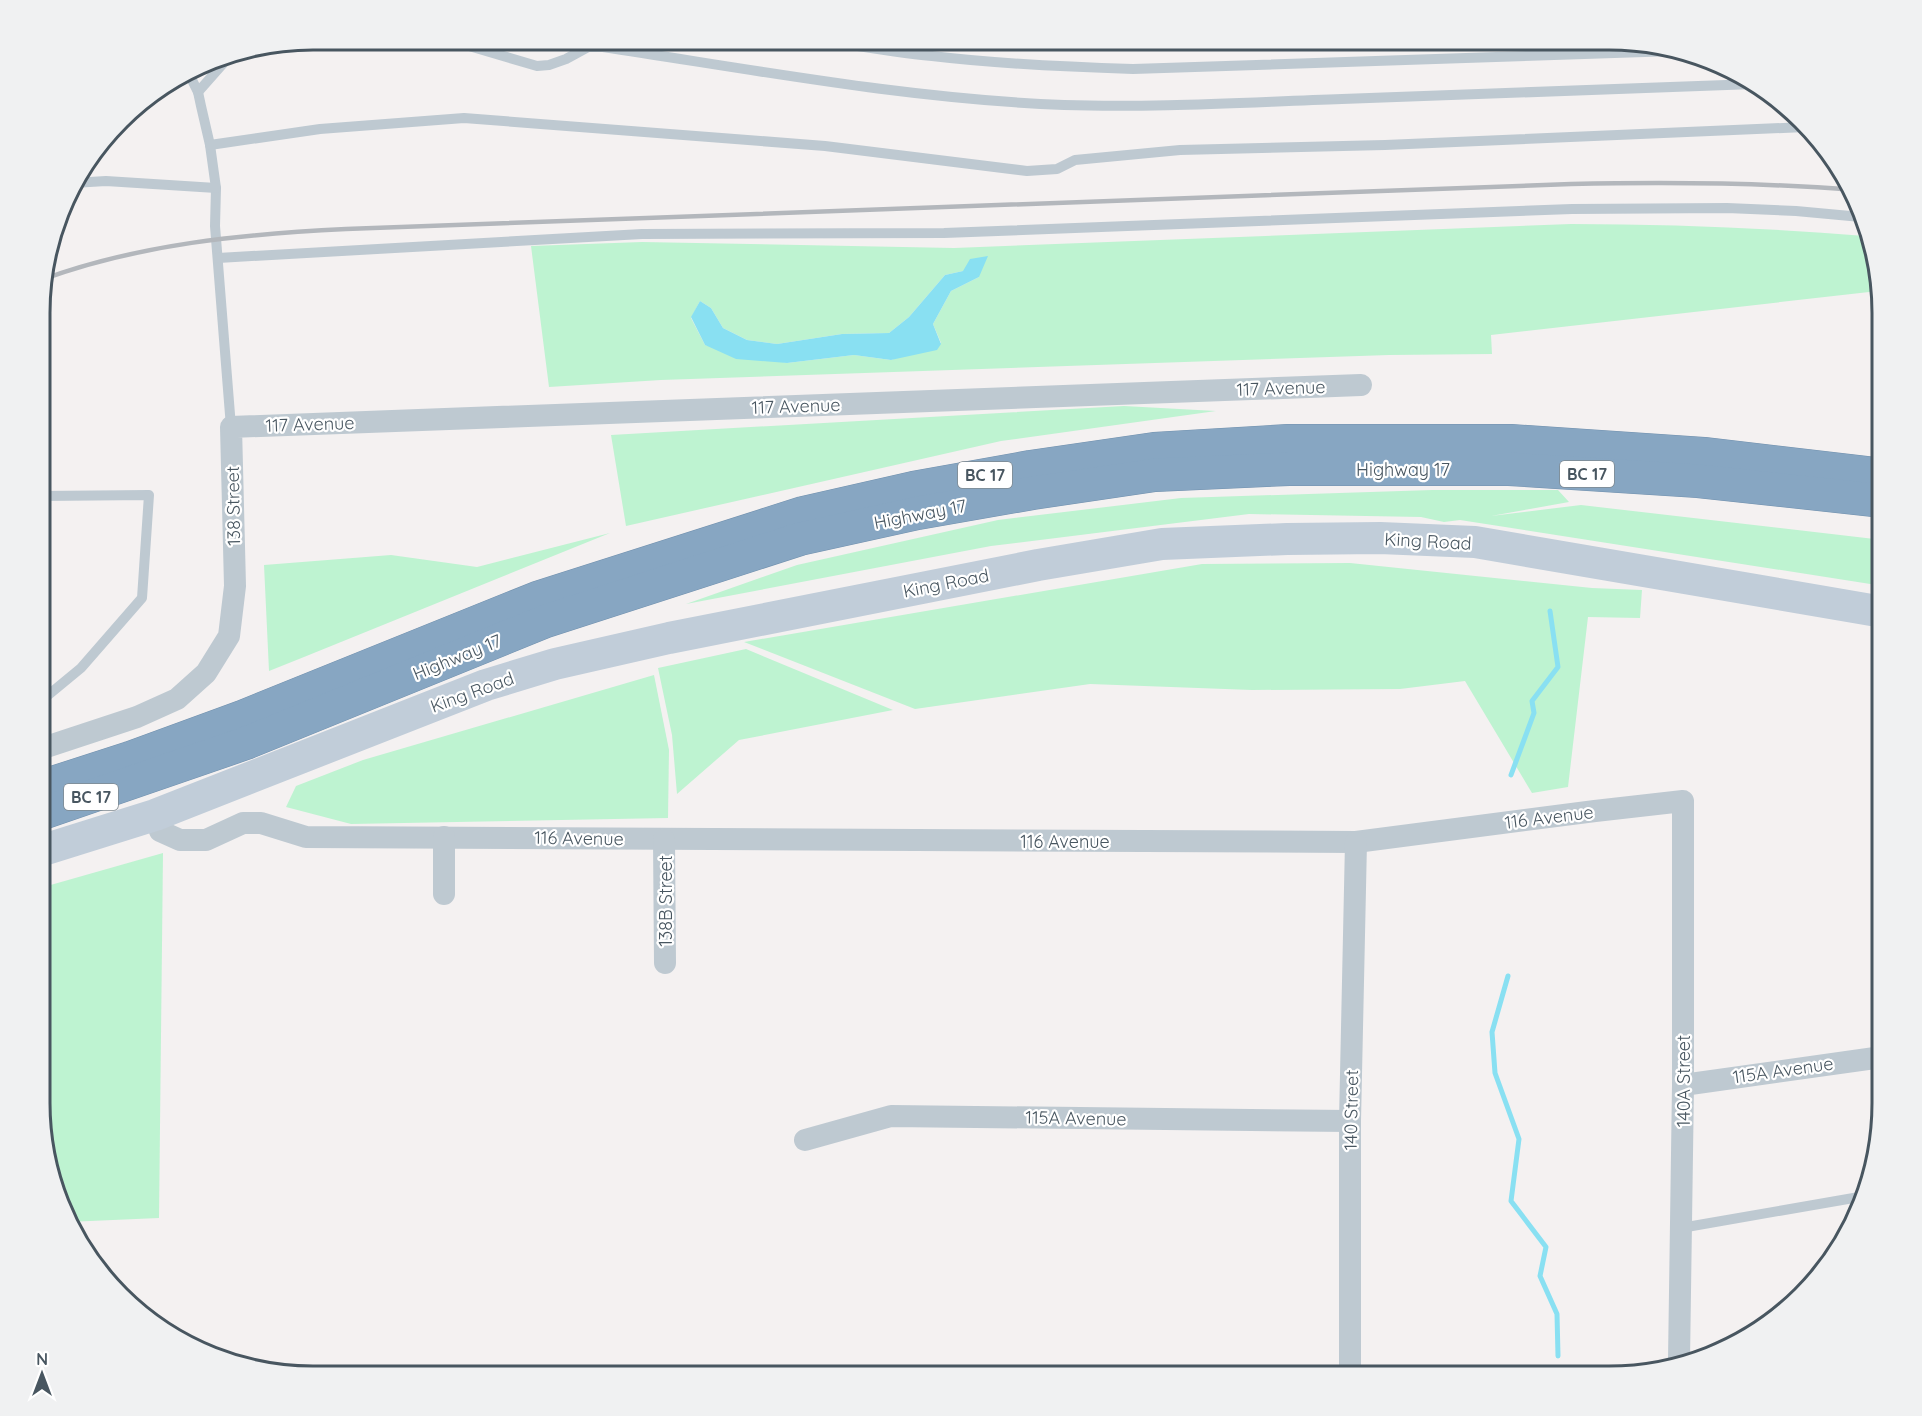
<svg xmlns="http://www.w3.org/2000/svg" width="1922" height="1416" font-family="Quicksand,sans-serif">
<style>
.green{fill:#bef3d1;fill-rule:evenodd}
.water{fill:#89e0f2}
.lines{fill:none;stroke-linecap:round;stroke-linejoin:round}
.stream{stroke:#89e0f2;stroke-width:5}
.highway-casing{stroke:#7291ae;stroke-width:34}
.lane{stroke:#bec9d1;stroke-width:10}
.street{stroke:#bec9d1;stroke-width:22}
.secondary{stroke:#c1cdd9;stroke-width:32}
.highway{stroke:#87a6c2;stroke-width:33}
.rail{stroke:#b3b7bc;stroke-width:4.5}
.labels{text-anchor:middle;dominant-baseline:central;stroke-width:4.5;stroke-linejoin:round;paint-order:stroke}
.shield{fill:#fff;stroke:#7f8990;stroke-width:1.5}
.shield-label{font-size:16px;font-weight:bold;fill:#485660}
.street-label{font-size:18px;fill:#485660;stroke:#fff}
.rim{fill:none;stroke:#485660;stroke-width:3}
</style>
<rect width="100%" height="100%" fill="#f4f1f1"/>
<!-- green -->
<g class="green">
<path d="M1571,224C1669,224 1767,228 1865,236L1878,291L1491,335L1492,354L1389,355L661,380L549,387L531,246L642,242L954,248ZM963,271L979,277L951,291L933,324L941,343L891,360L854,355L787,363L705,345L691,318L700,301L711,308L723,328L747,340L777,344L842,334L889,333L909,317L945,275Z"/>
<polygon points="1124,406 1216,411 1001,441 626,526 611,435"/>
<polygon points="1432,490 1558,490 1569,502 1491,516 1581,505 1883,540 1883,586 1460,520 1444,522 1421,517 1249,514 991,546 686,604 797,565 998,520 1181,498"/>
<polygon points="610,533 304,657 269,671 264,565 391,555 477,567"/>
<polygon points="1350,563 1592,588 1642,590 1640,618 1588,617 1568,787 1532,793 1465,681 1400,689 1252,690 1090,684 915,709 744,642 1202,564"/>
<polygon points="746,649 893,710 739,740 677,794 672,735 658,668"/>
<polygon points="654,675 669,750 668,818 351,824 286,807 296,786 363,760"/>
<polygon points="163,853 159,1218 67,1222 40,1121 40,888"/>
</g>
<!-- water -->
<polygon class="water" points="988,256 979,277 951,291 933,324 941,344 937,350 891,360 854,355 787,363 736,359 705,345 691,317 700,301 711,308 723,328 747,340 777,344 842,334 889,333 909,317 945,275 963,271 970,259"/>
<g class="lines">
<!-- stream -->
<g class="stream">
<polyline points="1511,775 1534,713 1532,701 1558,667 1550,611"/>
<polyline points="1508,976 1492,1032 1495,1073 1519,1139 1511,1201 1546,1247 1540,1276 1557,1314 1558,1356"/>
</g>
<!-- highway casing -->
<g class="highway-casing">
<g id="highway">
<polyline points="40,787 130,758 242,717 537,598 803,513 913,488 1030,467 1154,449 1288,441 1511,441 1704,454 1883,475"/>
<polyline points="40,814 246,743 546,621 800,539 918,513 1033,493 1155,475 1289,469 1509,469 1698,481 1883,501"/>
</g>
</g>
<!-- lane -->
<g class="lane">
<path d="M405,39L459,43L537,66L549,65L566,59L588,47H603C756,70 909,99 1064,105C1156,108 1249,102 1342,99C1479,94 1616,89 1754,84"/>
<path d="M814,39C853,45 892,52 932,56C999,64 1065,67 1133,69L1675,51"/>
<polyline points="189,74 198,92 201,106 210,145 216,188 215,226 231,427"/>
<polyline points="198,92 228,58 239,51"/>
<polyline points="210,145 320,129 464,118 825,146 1027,171 1057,169 1075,160 1180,150 1385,145 1805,127"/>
<polyline points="73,183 106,181 216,188"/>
<polyline points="218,258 642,234 944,233 1572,209 1727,208 1796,211 1861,217"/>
<polyline points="41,701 81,668 142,598 149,495 41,496"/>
<polyline points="1681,1228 1865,1196"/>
</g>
<!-- street -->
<g class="street">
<polyline points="40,749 137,717 177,699 206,673 229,636 235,586 231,427 1361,385"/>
<polyline points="155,815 160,831 180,840 206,840 243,823 261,823 306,837 1356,842 1595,811 1683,801 1683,1085 1679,1361"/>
<polyline points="444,837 444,894"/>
<polyline points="664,840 665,963"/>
<polyline points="1683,1085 1882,1057"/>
<polyline points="805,1140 891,1116 1350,1121"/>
<polyline points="1350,1377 1350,1121 1356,842"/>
</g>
<!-- secondary -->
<polyline class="secondary" points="40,851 155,815 486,685 555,664 669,638 1038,565 1162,544 1287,539 1380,538 1475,542 1883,612"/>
<!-- highway -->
<use href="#highway" class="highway"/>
<!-- rail -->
<path class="rail" d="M41,280C139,244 243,234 346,229L1571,184C1666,182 1759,182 1854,190"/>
</g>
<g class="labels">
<!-- shield labels -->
<g class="shield">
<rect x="1560" y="461" width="54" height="26" rx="4.5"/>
<rect x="958" y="462" width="54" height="26" rx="4.5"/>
<rect x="64" y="784" width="54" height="26" rx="4.5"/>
</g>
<g class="shield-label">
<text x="1587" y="474">BC 17</text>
<text x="985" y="475">BC 17</text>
<text x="91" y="797">BC 17</text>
</g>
<!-- street labels -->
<g class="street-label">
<text transform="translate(1281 388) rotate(-2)">117 Avenue</text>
<text transform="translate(796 406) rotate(-2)">117 Avenue</text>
<text transform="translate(310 424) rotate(-2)">117 Avenue</text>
<text x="1403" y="469">Highway 17</text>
<text transform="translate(233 506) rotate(-91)">138 Street</text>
<text transform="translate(920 514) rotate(-11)">Highway 17</text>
<text transform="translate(1428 541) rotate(3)">King Road</text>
<text transform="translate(946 583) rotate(-11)">King Road</text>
<text transform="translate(457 657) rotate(-22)">Highway 17</text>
<text transform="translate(472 692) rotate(-20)">King Road</text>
<text transform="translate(1549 817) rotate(-7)">116 Avenue</text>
<text transform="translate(579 838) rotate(1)">116 Avenue</text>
<text x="1065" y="841">116 Avenue</text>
<text transform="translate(665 901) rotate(-90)">138B Street</text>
<text transform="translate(1783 1070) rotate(-8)">115A Avenue</text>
<text transform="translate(1683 1081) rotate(-90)">140A Street</text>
<text transform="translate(1351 1110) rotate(-89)">140 Street</text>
<text transform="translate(1076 1118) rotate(1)">115A Avenue</text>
</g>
</g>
<!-- crop -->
<path d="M0 0H1922V1416H0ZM313 50H1609A263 263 0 0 1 1872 313V1103A263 263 0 0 1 1609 1366H313A263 263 0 0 1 50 1103V313A263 263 0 0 1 313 50Z" fill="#f0f1f2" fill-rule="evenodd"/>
<path class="rim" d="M313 50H1609A263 263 0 0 1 1872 313V1103A263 263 0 0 1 1609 1366H313A263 263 0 0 1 50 1103V313A263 263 0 0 1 313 50Z"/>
<!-- north arrow -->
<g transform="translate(42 1374)" stroke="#ffffff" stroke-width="4.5" paint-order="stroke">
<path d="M0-4.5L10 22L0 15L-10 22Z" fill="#485660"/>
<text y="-9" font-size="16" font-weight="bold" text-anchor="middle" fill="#485660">N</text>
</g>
</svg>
